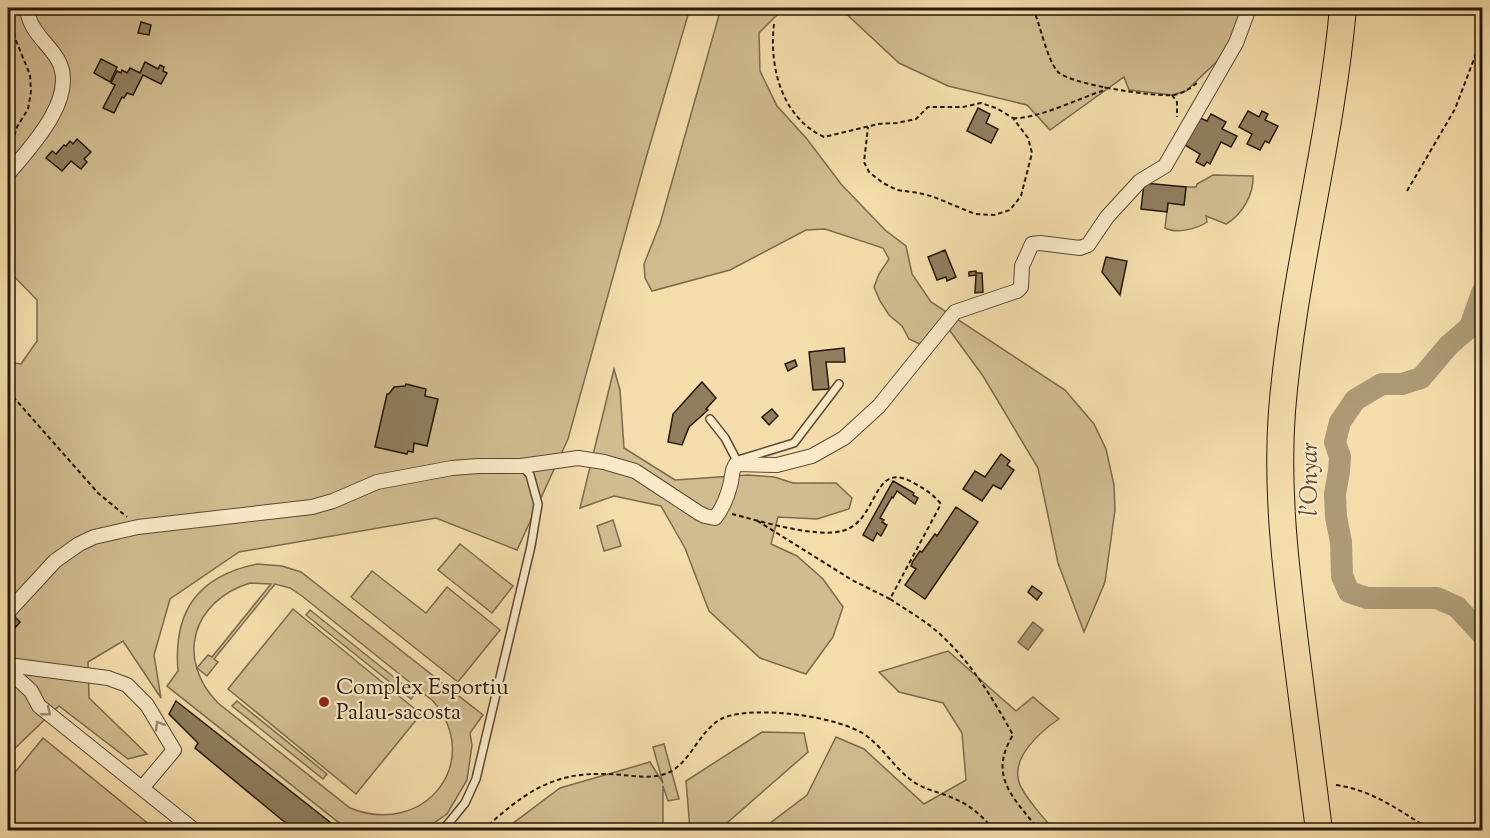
<svg xmlns="http://www.w3.org/2000/svg" width="1490" height="838" font-family="'Sorts Mill Goudy',serif">
<style>
.green{fill:#d1bc90;stroke:#7a6a4e;stroke-width:1.5;fill-rule:evenodd}
.water{fill:#ad9a75;stroke:#76664b;stroke-width:1.5}
.lines{fill:none;stroke-linecap:round;stroke-linejoin:round}
.river{stroke:#ad9a75;stroke-width:22}
.building{fill:#907e5f;stroke:#24180c;stroke-width:1.5}
.lane-casing{stroke:#584934;stroke-width:10}
.street-casing{stroke:#584934;stroke-width:16}
.highway-casing{stroke:#24180c;stroke-width:28}
.path{stroke:#24180c;stroke-width:2;stroke-dasharray:4.5 3;stroke-linecap:butt}
.lane{stroke:#f8e9c8;stroke-width:7}
.street{stroke:#f8e9c8;stroke-width:14}
.highway{stroke:#f4ddab;stroke-width:26}
.oneway{stroke:#998b73}
.poi-dot{fill:#8f2418;stroke:#f8e9c8;stroke-width:2}
.labels{text-anchor:middle;dominant-baseline:central;stroke-width:4.5;stroke-linejoin:round;paint-order:stroke}
.poi-label{font-size:22px;fill:#24180c;stroke:#f8e9c8;text-anchor:start}
.water-label{font-size:24px;font-style:italic;fill:#5b4c36;stroke:#f8e9c8}
</style>
<rect width="100%" height="100%" fill="#f4ddab"/>
<filter id="stains"><feTurbulence type="fractalNoise" baseFrequency=".00333" numOctaves="4"/><feColorMatrix values="0 0 0 0 .2 0 0 0 0 .09 0 0 0 0 .02 0 0 0 .5 -.17"/></filter>
<radialGradient id="worn" r=".72"><stop offset=".6" stop-color="#630" stop-opacity="0"/><stop offset="1" stop-color="#630" stop-opacity=".3"/></radialGradient>
<!-- green -->
<g class="green">
<polygon points="8,8 690,8 646,158 568,439 517,550 436,518 239,552 170,599 154,655 161,698 123,641 88,662 89,698 147,754 128,759 59,706 8,755 8,362 21,364 37,341 37,300 8,270"/>
<polygon points="721,8 784,8 759,33 760,71 777,106 807,139 841,184 885,230 906,246 912,274 931,302 1065,390 1094,424 1106,449 1114,485 1115,510 1105,582 1084,632 1058,563 1038,468 983,376 945,324 926,347 909,339 902,326 889,315 880,301 874,287 879,274 889,259 883,248 825,229 806,230 730,270 652,291 645,278 644,264 660,224"/>
<polygon points="840,8 1249,8 1236,43 1186,91 1172,95 1129,90 1124,77 1050,130 1027,105 948,86 899,63"/>
<path d="M1213,175L1253,176C1254,194 1242,215 1226,224L1206,216L1207,222C1197,229 1176,234 1165,228L1168,203L1184,205L1186,187H1196L1197,184Z"/>
<polygon points="614,369 620,390 624,448 675,480 748,475 774,477 793,483 836,483 852,498 849,509 817,519 778,517 771,544 797,556 823,579 843,607 833,637 806,674 760,658 709,611 685,548 661,506 614,496 580,508"/>
<polygon points="613,520 621,546 604,551 597,526"/>
<polygon points="460,544 513,586 492,613 438,570"/>
<path d="M257,564L282,566L301,572L483,715L470,733L472,745L467,780L447,814L431,825L420,830H353L338,822L167,686L178,671C173,611 198,576 257,564ZM250,583L271,584L212,657L208,655L197,668L207,676L218,662L214,659L275,584L290,588L302,596L433,701C485,762 424,838 350,808L218,703C175,659 192,601 250,583Z"/>
<polygon points="372,571 426,613 447,587 500,630 458,682 351,597"/>
<polygon points="293,609 421,714 356,794 228,689"/>
<polygon points="310,610 415,694 411,699 306,615"/>
<path d="M948,651L1016,711L1033,697L1059,719C1041,731 1011,757 1019,782C1022,793 1046,822 1055,830H761L807,795L836,737L864,749L924,804L966,780L962,733L943,703L899,692L879,672Z"/>
<polygon points="237,701 327,774 323,779 232,706"/>
<polygon points="762,732 804,733 808,752 719,830 690,830 686,781"/>
<polygon points="43,738 156,830 8,830 8,781"/>
<polygon points="664,744 679,799 668,801 663,786 663,830 504,830 560,788 650,762 663,783 653,747"/>
</g>
<!-- water -->
<polygon class="water" points="1033,622 1043,630 1028,650 1018,642"/>
<g class="lines">
<!-- river -->
<polyline class="river" points="1482,293 1470,327 1449,345 1421,378 1402,384 1382,384 1355,400 1340,422 1335,442 1340,457 1339,471 1335,494 1336,517 1341,542 1342,576 1349,592 1367,598 1437,598 1457,607 1482,634"/>
</g>
<!-- building -->
<g class="building">
<polygon points="141,22 151,25 149,35 138,33"/>
<polygon points="101,59 117,67 110,82 94,73"/>
<polygon points="145,62 158,69 160,65 164,67 163,71 167,73 161,84 143,75 133,95 127,93 124,98 122,97 114,113 103,108 115,85 111,83 117,71 121,73 122,70 127,73 130,68 140,73"/>
<polygon points="978,108 990,114 986,123 998,129 991,143 967,131"/>
<polygon points="1248,111 1259,117 1262,111 1268,114 1265,120 1278,126 1269,143 1265,141 1260,150 1247,144 1252,134 1239,127"/>
<polygon points="1211,114 1226,122 1222,129 1237,136 1231,147 1221,142 1210,164 1207,162 1204,166 1196,162 1200,154 1185,145 1200,118 1207,121"/>
<polygon points="77,139 91,152 84,159 87,162 81,169 71,161 62,171 46,158 52,151 56,154 64,145 66,146 70,141 73,144"/>
<polygon points="1144,183 1186,187 1184,205 1168,203 1167,212 1141,209"/>
<polygon points="945,250 956,277 947,281 946,277 937,280 928,257"/>
<polygon points="1106,257 1127,261 1120,295 1102,272"/>
<polygon points="976,271 976,273 982,273 983,292 975,293 976,275 969,276 969,272"/>
<polygon points="844,348 845,362 826,362 829,389 813,390 809,352"/>
<polygon points="795,360 797,366 788,371 785,364"/>
<polygon points="702,382 716,398 706,409 708,410 689,427 682,445 668,442 673,414"/>
<polygon points="406,384 426,389 425,396 438,399 427,446 414,443 413,452 408,451 407,454 375,447 387,394 389,394 394,387 405,386"/>
<polygon points="772,409 778,416 769,425 762,417"/>
<polygon points="1001,454 1010,461 1007,465 1014,470 1001,489 993,485 982,501 963,489 975,471 985,477"/>
<polygon points="893,481 914,493 913,495 918,498 915,504 897,491 893,498 892,497 880,518 884,520 882,522 887,525 881,536 877,533 873,541 863,535"/>
<polygon points="956,507 978,522 925,599 905,585 916,569 911,566 913,561 920,551 922,552 935,534 937,536"/>
<polygon points="1032,586 1042,593 1037,600 1028,592"/>
<polygon points="14,616 20,622 9,635 8,624"/>
<polygon points="176,701 340,830 297,830 282,820 195,748 198,743 169,714"/>
</g>
<g class="lines">
<!-- lane casing -->
<g class="lane-casing">
<g id="lane">
<polyline points="710,419 725,438 737,461"/>
<polyline points="738,460 794,443 839,384"/>
<polyline points="443,830 465,803 476,779 531,546 538,504 530,475 523,467"/>
</g>
</g>
<!-- street casing -->
<g class="street-casing">
<g id="street">
<path d="M8,174C30,148 77,99 59,62C53,49 39,39 32,25C29,20 28,13 26,8"/>
<path d="M8,612L55,561L79,544L94,537L138,527L312,507L333,501L377,482L452,468L478,466H521L578,458L604,462L635,471L699,513L705,516L715,518C723,508 728,495 731,482C732,475 732,469 736,464L777,465L812,456L844,438L879,406L955,312L1017,291L1021,287L1022,266L1032,244L1040,243L1080,248L1088,245L1107,217L1140,181L1165,166L1236,43L1249,8"/>
<polyline points="8,665 108,678 127,685 147,705 174,750 142,788"/>
<polyline points="8,670 31,691 39,706 194,830"/>
</g>
</g>
<!-- highway casing -->
<g class="highway-casing">
<path id="highway" d="M1319,830C1311,771 1304,711 1296,651C1286,571 1276,491 1282,411C1293,275 1331,143 1343,8"/>
</g>
<!-- path -->
<g class="path">
<path d="M1033,8C1040,24 1047,60 1058,72C1072,85 1155,97 1174,95C1184,93 1191,88 1198,82"/>
<path d="M774,24C769,66 781,117 824,137L878,124L897,123L916,119L928,107H963L981,103L996,108L1013,118L1028,138L1032,153L1021,196L1010,210L994,215L975,214L934,197L919,193L897,190L883,183L869,172L864,162L868,127"/>
<polyline points="8,27 10,17"/>
<polyline points="1172,95 1177,102 1177,117"/>
<path d="M1013,118C1035,120 1080,98 1102,91L1106,87"/>
<polyline points="10,150 17,127 28,109 31,92 30,75 15,38 11,8"/>
<polyline points="1407,191 1455,109 1482,38"/>
<polyline points="8,391 98,493 127,517"/>
<path d="M732,514C760,521 815,538 842,531C879,522 871,460 912,482C923,488 932,493 941,504L890,599L852,580L756,520"/>
<path d="M890,599C908,611 928,622 943,637C973,665 993,699 1013,735C987,777 1015,799 1039,830"/>
<path d="M1336,785C1372,790 1401,811 1430,830"/>
<path d="M483,830C522,795 550,772 606,774C625,774 647,780 665,774C690,766 699,729 723,718C754,705 842,716 868,737C886,751 897,772 917,784C929,791 943,793 955,799C970,805 984,817 993,830"/>
</g>
<!-- lane -->
<use href="#lane" class="lane"/>
<!-- street -->
<use href="#street" class="street"/>
<!-- highway -->
<use href="#highway" class="highway"/>
</g>
<!-- one-way arrows -->
<defs><path id="oneway-chevron" d="M-2-3.5L2.5 0L-2 3.5" fill="none" stroke-width="1.6" stroke-linecap="round" stroke-linejoin="round" transform="scale(1.5)"/></defs>
<g class="oneway">
<use href="#oneway-chevron" transform="translate(47 712) rotate(39)"/>
<use href="#oneway-chevron" transform="translate(159 725) rotate(-121)"/>
</g>
<!-- markers -->
<circle class="poi-dot" cx="324" cy="702" r="6"/>
<g class="labels">
<!-- poi labels -->
<g class="poi-label">
<text x="336" y="689">Complex Esportiu<tspan x="336" dy="25">Palau-sacosta</tspan></text>
</g>
<!-- water labels -->
<g class="water-label">
<text transform="translate(1311 479) rotate(-90)">l'Onyar</text>
</g>
</g>
<!-- margin -->
<rect width="1490" height="838" fill="none" stroke="#f4ddab" stroke-width="30"/>
<rect x="9" y="9" width="1472" height="820" fill="none" stroke="#24180c" stroke-width="3"/>
<rect x="15" y="15" width="1460" height="808" fill="none" stroke="#24180c" stroke-width="1.5"/>
<rect width="100%" height="100%" filter="url(#stains)"/>
<rect width="100%" height="100%" fill="url(#worn)"/>
</svg>
